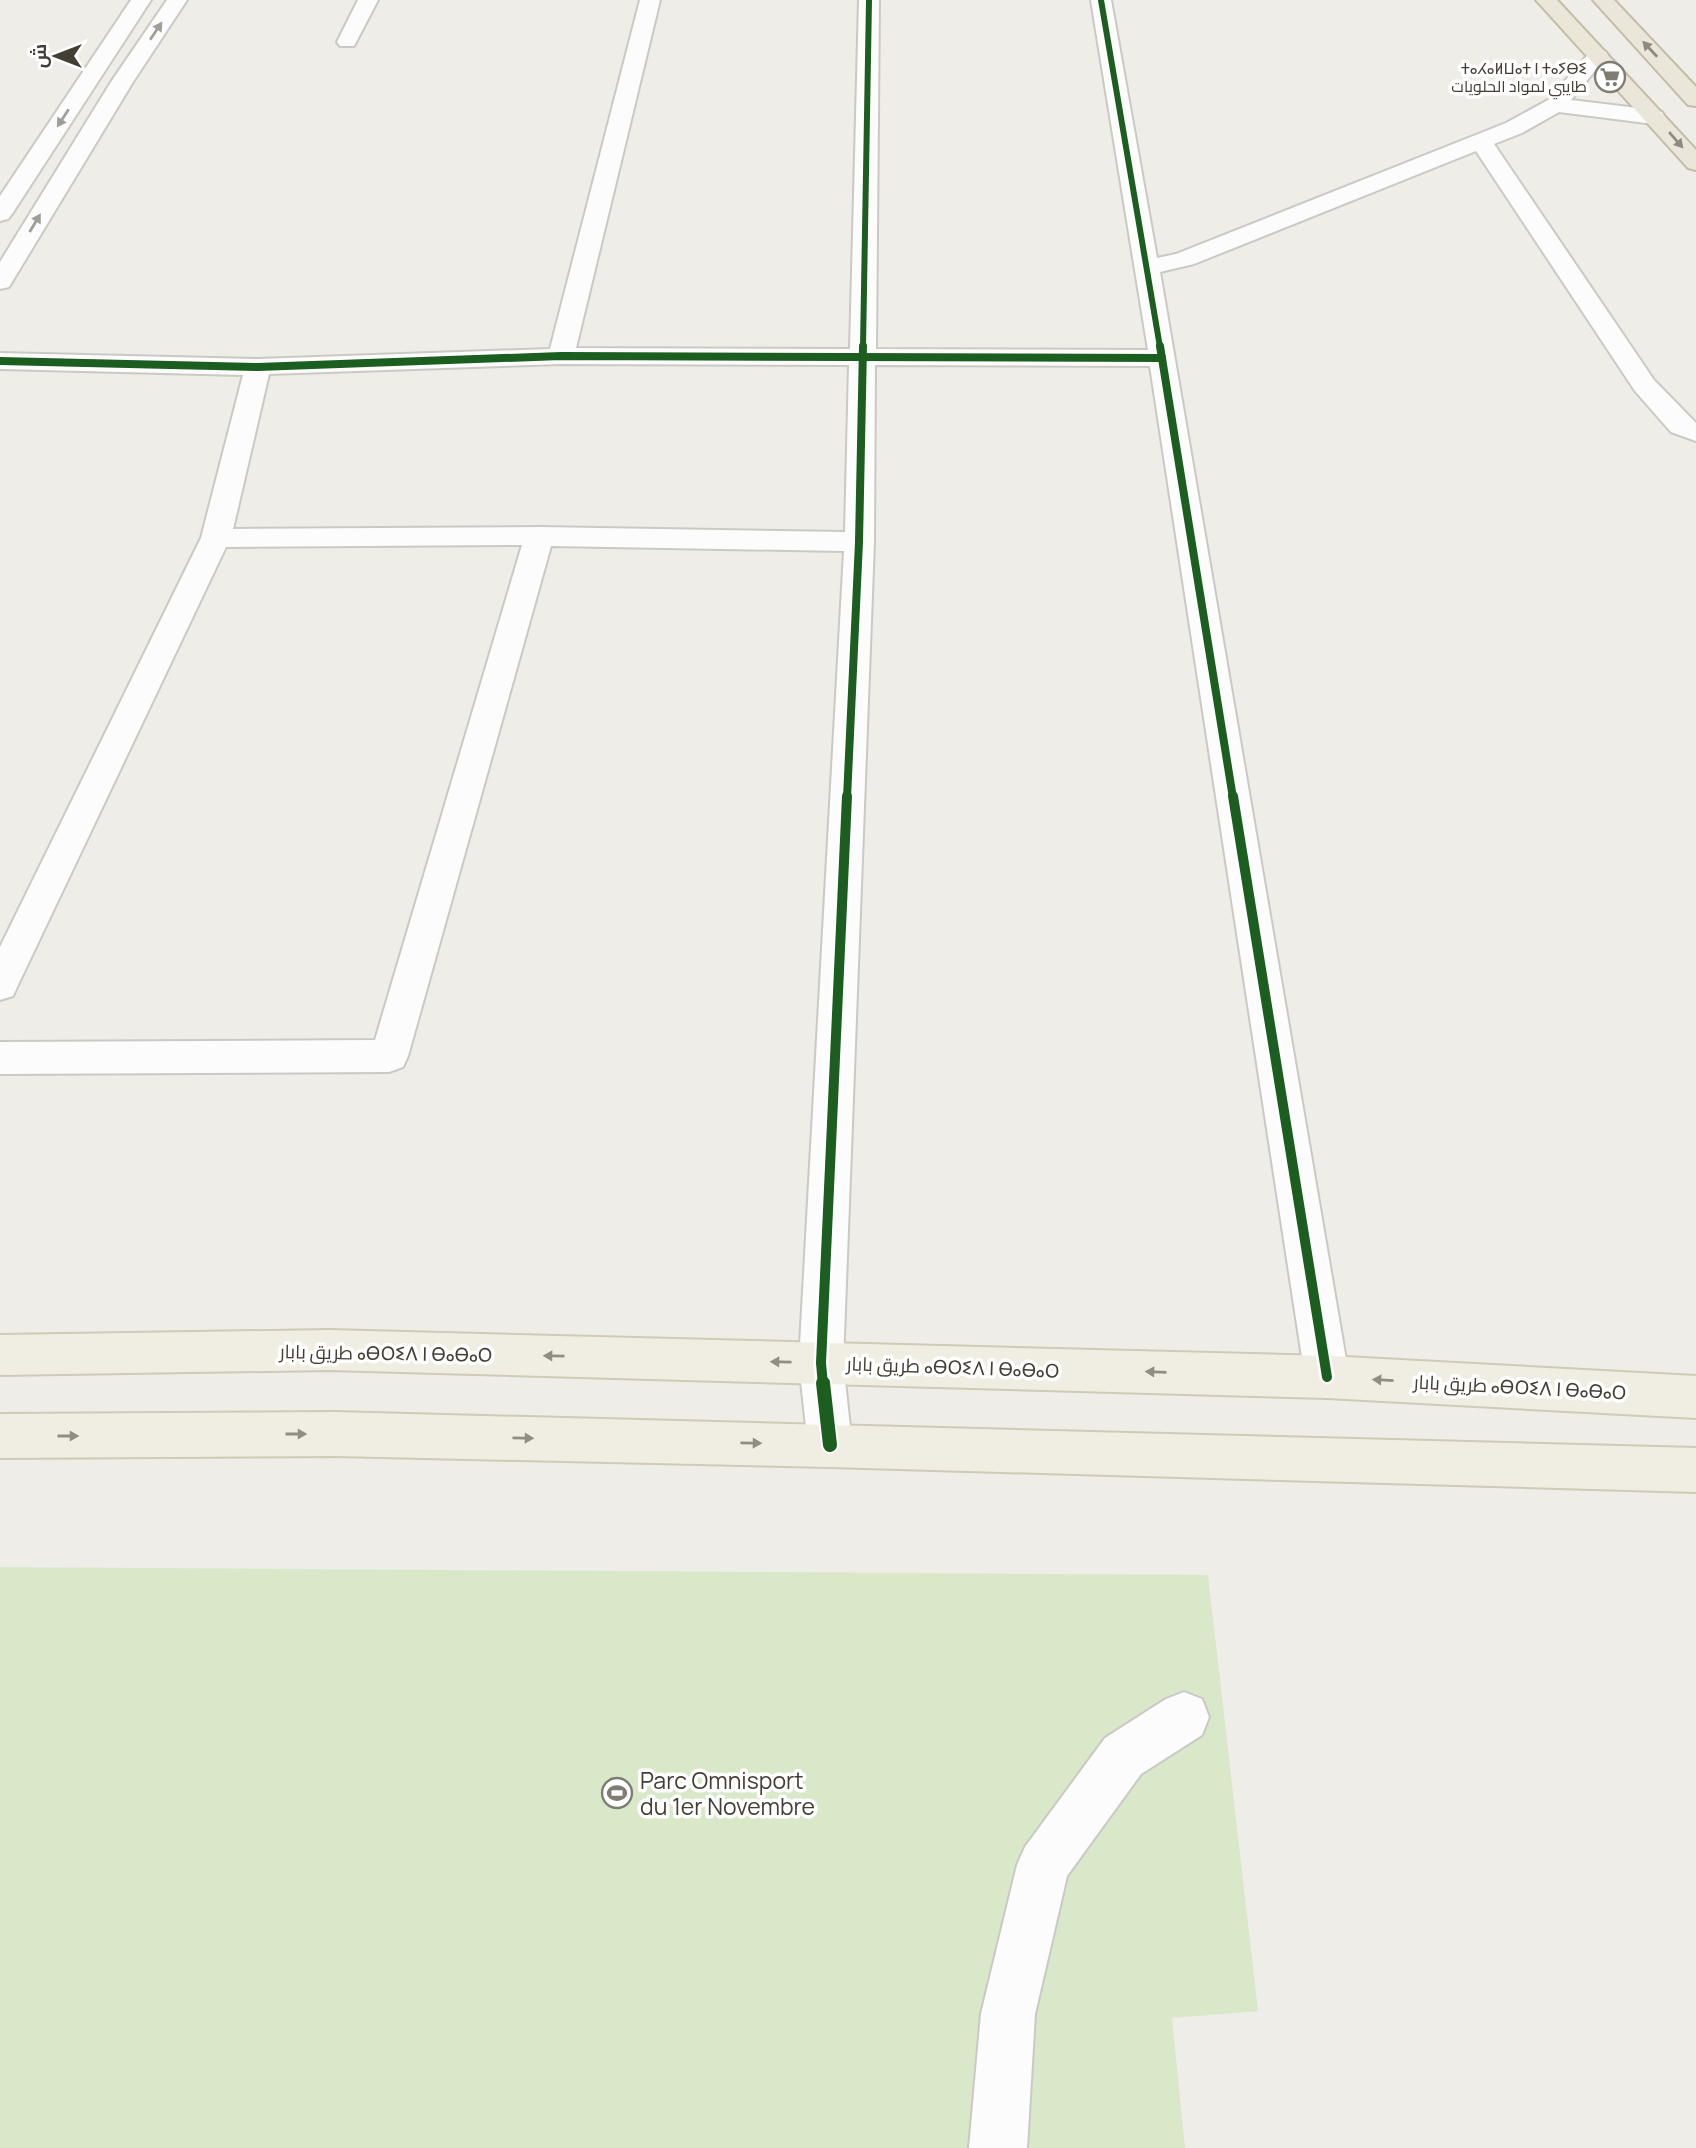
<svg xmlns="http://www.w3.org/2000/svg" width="1696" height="2148" font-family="Manrope,Cairo,'Noto Sans Tifinagh',sans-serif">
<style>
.green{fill:#d9e8c9}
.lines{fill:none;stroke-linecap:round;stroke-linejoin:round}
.minor-casing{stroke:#cac9c4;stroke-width:4}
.major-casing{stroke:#d0cab6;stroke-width:4}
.highway-casing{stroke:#c4bca5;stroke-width:4}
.minor{fill:#fcfcfc;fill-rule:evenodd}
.major{fill:#f0ede3;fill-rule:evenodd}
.highway{fill:#eae6da;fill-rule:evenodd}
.cycleway-far3-casing{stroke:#fff;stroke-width:9}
.cycleway-far2-casing{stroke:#fff;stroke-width:11}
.cycleway-far1-casing{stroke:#fff;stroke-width:15}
.cycleway-casing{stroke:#fff;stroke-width:18}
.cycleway-far3{stroke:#1b5e20;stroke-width:6}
.cycleway-far2{stroke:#1b5e20;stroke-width:8}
.cycleway-far1{stroke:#1b5e20;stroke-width:10}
.cycleway{stroke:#1b5e20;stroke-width:14}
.oneway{fill:#a09e98}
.oneway2{fill:#8e8a7f}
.oneway3{fill:#918d83}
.labels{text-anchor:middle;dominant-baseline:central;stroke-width:7;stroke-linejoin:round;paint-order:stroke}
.far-poi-label{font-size:16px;fill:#433f35;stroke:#fff;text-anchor:end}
.street-label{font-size:19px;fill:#433f35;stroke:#fff}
.near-poi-label{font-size:23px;fill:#433f35;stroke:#fff;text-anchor:start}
</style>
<rect width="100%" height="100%" fill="#eeede8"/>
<!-- green -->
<polygon class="green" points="0,1567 1208,1575 1258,2011 1172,2018 1185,2148 0,2148"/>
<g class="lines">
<!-- minor casing -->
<g class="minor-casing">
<g id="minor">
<polygon points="131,0 151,0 12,214 8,219 0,221 0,196"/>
<polygon points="167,0 187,0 133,82 12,282 9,287 0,289 0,262 111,82"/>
<polygon points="358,0 378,0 354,46 340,46 337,42"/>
<path d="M640,0H660L576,348L850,349L859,0H879L876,349L1148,350L1091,0H1111L1157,258L1176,254L1506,123L1548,100L1591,51H1605L1608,55L1571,100L1654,110L1662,112L1665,117L1662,122L1654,124L1559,112L1522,133L1494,144L1654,380L1696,423V441L1671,432L1635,391L1476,151L1194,264L1160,272L1349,1377L1342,1392L1327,1398L1312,1392L1305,1377L1150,366L875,365L874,542L843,1363L852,1445L846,1461L830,1467L814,1461L808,1445L799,1363L844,551L551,546L408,1056L403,1067L389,1072L0,1074V1042L375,1040L522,545L226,547L18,985L13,996L0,1000V947L201,538L243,375L0,369V353L258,359L550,349ZM561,364L849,365L845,532L539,527L233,529L269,374Z"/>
<polygon points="1184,1692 1202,1699 1209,1717 1202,1735 1141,1774 1067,1876 1035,2014 1027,2148 969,2148 981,2014 1017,1865 1025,1847 1105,1738 1166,1699"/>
</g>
</g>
<!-- major casing -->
<g class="major-casing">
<g id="major">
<polygon points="329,1330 1327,1356 1696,1376 1696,1418 1327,1398 329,1370 0,1375 0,1335"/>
<polygon points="335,1412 1696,1448 1696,1492 830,1467 335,1456 0,1458 0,1414"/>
</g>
</g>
<!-- highway casing -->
<g class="highway-casing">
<g id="highway">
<polygon points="1536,0 1557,0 1696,150 1696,170 1688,168"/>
<polygon points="1593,0 1614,0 1696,87 1696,106 1688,105"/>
</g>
</g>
<!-- minor -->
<use href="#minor" class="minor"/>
<!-- major -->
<use href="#major" class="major"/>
<!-- highway -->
<use href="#highway" class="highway"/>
<!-- cycleway-far3 casing -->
<g class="cycleway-far3-casing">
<g id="cycleway-far3">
<polyline points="1101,0 1160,347"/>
<polyline points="863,347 869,0"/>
</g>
</g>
<!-- cycleway-far2 casing -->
<g class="cycleway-far2-casing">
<g id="cycleway-far2">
<polyline points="1160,346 1233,798"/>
<polyline points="0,361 258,367 561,356 1162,358"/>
<polyline points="847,798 859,542 863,346"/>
</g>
</g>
<!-- cycleway-far1 casing -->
<g class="cycleway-far1-casing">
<g id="cycleway-far1">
<polyline points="1233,796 1327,1377"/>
<polyline points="823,1385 821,1363 847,796"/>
</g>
</g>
<!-- cycleway casing -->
<g class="cycleway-casing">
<polyline id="cycleway" points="823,1383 830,1445"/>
</g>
<!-- cycleway-far3 -->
<use href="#cycleway-far3" class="cycleway-far3"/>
<!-- cycleway-far2 -->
<use href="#cycleway-far2" class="cycleway-far2"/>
<!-- cycleway-far1 -->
<use href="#cycleway-far1" class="cycleway-far1"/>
<!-- cycleway -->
<use href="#cycleway" class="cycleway"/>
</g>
<!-- one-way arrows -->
<defs><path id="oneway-solid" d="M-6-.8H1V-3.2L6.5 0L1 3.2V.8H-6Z" transform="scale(1.75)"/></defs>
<g class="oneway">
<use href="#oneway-solid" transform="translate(156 31) rotate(-56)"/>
<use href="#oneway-solid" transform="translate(63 118) rotate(123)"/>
<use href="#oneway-solid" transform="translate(35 223) rotate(-59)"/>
</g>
<g class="oneway2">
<use href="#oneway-solid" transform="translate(1650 49) rotate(-133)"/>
<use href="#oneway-solid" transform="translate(1676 140) rotate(49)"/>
</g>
<g class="oneway3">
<use href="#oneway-solid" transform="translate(554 1356) rotate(-179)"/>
<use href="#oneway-solid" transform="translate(781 1362) rotate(-179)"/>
<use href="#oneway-solid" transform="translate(1156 1372) rotate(-178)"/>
<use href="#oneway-solid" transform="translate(1383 1380) rotate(-177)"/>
<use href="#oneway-solid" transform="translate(296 1434)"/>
<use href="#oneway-solid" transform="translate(68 1436)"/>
<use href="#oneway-solid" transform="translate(523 1438) rotate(1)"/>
<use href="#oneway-solid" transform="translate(751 1443) rotate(1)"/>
</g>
<!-- icons -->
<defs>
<g id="supermarket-ring" transform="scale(1.575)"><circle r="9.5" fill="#fff" stroke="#7f7c74" stroke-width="1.5"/><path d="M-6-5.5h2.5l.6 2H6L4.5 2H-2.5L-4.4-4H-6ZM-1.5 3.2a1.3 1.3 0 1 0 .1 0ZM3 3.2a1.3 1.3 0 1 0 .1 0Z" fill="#7f7c74"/></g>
<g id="stadium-ring" transform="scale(1.575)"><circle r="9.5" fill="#fff" stroke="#7f7c74" stroke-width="1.5"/><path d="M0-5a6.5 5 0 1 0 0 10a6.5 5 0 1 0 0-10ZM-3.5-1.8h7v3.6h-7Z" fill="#7f7c74"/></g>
</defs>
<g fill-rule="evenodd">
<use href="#supermarket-ring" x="1610" y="77"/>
<use href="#stadium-ring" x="617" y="1793"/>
</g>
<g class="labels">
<!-- far-poi labels -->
<g class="far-poi-label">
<text x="1587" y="68">ⵜⴰⵃⴰⵍⵡⴰⵜ ⵏ ⵜⴰⵢⴱⵉ<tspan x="1587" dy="18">طايبي لمواد الحلويات</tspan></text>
</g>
<!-- street labels -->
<g class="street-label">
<text transform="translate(386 1353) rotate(1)">طريق بابار ⴰⴱⵔⵉⴷ ⵏ ⴱⴰⴱⴰⵔ</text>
<text transform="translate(953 1367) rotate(2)">طريق بابار ⴰⴱⵔⵉⴷ ⵏ ⴱⴰⴱⴰⵔ</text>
<text transform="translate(1520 1387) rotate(3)">طريق بابار ⴰⴱⵔⵉⴷ ⵏ ⴱⴰⴱⴰⵔ</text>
</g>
<!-- near-poi labels -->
<g class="near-poi-label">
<text x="640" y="1780">Parc Omnisport<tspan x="640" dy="26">du 1er Novembre</tspan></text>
</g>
</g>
<!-- north arrow -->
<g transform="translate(56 56) rotate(270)" stroke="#ffffff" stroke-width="5" paint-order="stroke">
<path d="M0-5L12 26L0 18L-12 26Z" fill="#433f35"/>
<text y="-10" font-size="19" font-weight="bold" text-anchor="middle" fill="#433f35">ش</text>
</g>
</svg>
